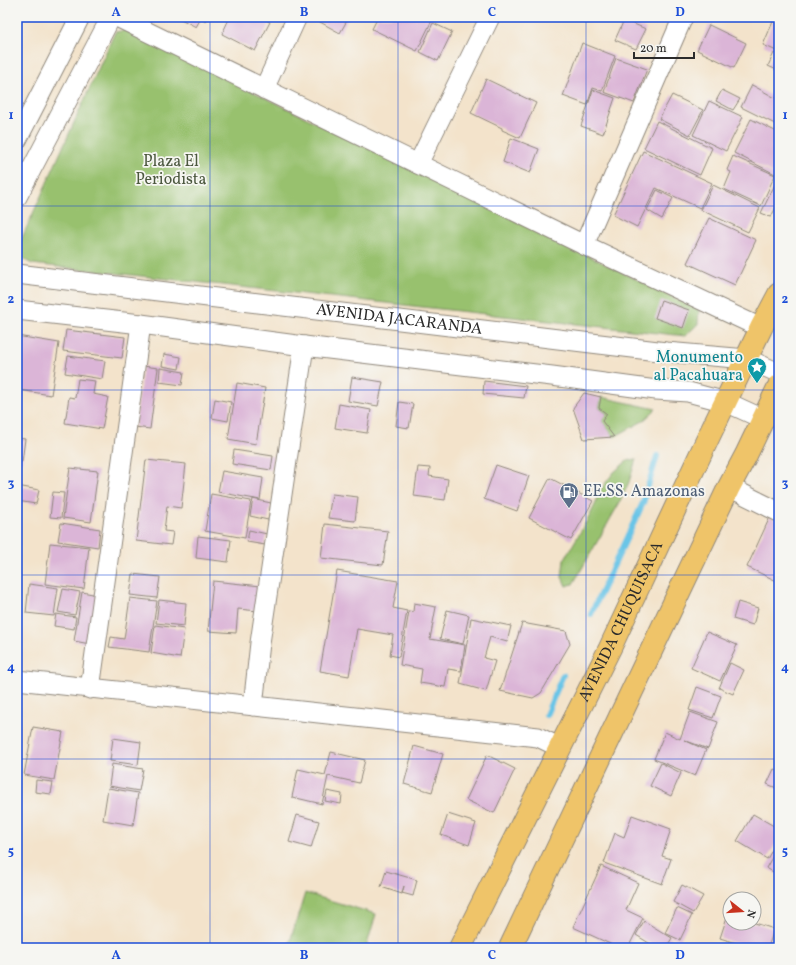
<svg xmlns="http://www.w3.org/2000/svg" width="796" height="965" font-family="Vollkorn,serif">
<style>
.green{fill:#98c16e;stroke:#62764c}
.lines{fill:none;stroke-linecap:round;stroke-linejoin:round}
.stream{stroke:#69c5e7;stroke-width:6}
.building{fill:#dbb5d7}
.minor-casing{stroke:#8f877b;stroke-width:21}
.major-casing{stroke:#8f877b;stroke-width:24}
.minor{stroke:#fff;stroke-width:19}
.major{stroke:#efc469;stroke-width:22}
.grid{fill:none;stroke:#1d4ed8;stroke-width:1;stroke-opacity:0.55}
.labels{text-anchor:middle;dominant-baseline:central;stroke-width:3.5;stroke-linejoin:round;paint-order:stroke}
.park-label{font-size:16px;fill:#4c583f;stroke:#f6f6f2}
.street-label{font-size:16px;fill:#2b2b2b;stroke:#f6f6f2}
.culture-label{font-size:16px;fill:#0d838f;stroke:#f6f6f2;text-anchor:end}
.service-label{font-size:16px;fill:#4e5e75;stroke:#f6f6f2;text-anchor:start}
.neatline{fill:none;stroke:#1d4ed8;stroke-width:1.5}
.grid-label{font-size:13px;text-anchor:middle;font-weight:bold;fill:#1d4ed8}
</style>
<rect width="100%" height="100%" fill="#f6f6f2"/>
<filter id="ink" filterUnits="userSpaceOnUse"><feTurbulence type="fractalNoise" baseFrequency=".025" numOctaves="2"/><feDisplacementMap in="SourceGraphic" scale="8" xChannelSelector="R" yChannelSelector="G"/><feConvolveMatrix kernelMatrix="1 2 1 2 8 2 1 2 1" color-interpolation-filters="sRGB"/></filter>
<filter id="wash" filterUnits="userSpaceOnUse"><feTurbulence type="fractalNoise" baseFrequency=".012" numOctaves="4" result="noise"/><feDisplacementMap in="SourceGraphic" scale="16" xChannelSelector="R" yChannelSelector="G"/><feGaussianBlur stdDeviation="0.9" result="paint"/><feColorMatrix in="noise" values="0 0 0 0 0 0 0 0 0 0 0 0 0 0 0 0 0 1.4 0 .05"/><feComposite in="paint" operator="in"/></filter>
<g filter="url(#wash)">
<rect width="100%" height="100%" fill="#f3e3cb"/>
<!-- green -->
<g class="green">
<polygon points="127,30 699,310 698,324 685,336 32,264 18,256 21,240 115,32"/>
<polygon points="601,397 656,409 643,421 614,437 602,421 607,414 599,408"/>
<polygon points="636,459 629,482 620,502 573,584 566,586 562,577 564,560 589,517 596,503 597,494 614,472 627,461"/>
<polygon points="305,893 376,914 366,948 288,948"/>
</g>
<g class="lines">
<!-- stream -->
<g class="stream">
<polyline points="591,614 643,503 657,456"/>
<polyline points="546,715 563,675"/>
</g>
</g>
<g id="blocks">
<!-- building -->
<g class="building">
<polygon points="177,17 195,17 200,20 196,27"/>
<polygon points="198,17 208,17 206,21"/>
<polygon points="230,17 260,17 270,22 255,51 222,34"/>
<polygon points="311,17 349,17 340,33"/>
<polygon points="378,17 431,17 433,18 417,51 372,29"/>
<polygon points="775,17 779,17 779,52 763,45"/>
<polygon points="624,20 646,29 636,49 615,40"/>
<polygon points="433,23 452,32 438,61 420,52"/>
<polygon points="709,25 746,43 734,68 697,50"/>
<polygon points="582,43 615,56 602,91 593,88 587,105 563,96"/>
<polygon points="774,53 779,56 779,71 768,66"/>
<polygon points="616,58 647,69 634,103 604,92"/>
<polygon points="486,79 536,103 520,138 502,130 502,128 471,113"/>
<polygon points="752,85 779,100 779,122 777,125 741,107"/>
<polygon points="593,90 615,98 603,134 581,126"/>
<polygon points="722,90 740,99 733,110 716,101"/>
<polygon points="672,95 703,110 690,135 659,119"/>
<polygon points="709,101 743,117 726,151 693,135"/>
<polygon points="751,119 777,132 779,129 779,201 771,217 761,213 779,176 734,153"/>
<polygon points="657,121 712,148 700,175 644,148"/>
<polygon points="511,138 539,149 530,173 503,162"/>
<polygon points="643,151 712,183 700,208 656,188 637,227 613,215"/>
<polygon points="733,156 775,175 761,206 724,189 731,172 727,170"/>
<polygon points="713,185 760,208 748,232 701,210"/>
<polygon points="657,190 673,198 662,219 647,210"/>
<polygon points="709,218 756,240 735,285 687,263"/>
<polygon points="661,300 689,310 683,328 655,318"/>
<polygon points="66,330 125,337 122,358 63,351"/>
<polygon points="17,336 59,343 51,395 19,390 17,394"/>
<polygon points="164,354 181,357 179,369 162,366"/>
<polygon points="68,356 105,361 102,379 65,373"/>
<polygon points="143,366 158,368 150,429 135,427"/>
<polygon points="160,368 184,372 182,385 159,382"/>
<polygon points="352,377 383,382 378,406 348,401"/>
<polygon points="78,379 95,381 93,394 108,397 102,429 65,423 69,397 75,398"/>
<polygon points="484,381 526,386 524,398 483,394"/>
<polygon points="237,383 265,388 256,444 228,439"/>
<polygon points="584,393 601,397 599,408 607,414 602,421 614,437 584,439 573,408"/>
<polygon points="215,399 231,402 228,421 212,418"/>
<polygon points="399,402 413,404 409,428 396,426"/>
<polygon points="339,404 371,410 367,433 335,428"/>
<polygon points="17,438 25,439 22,462 17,461"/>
<polygon points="234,450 273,456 271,470 232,464"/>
<polygon points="146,460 186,464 181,508 167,506 164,531 173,532 171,545 136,541"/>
<polygon points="496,465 529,476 517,511 484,499"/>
<polygon points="418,467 430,468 429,476 448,479 445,500 414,496"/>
<polygon points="70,468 98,471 91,522 63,518"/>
<polygon points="222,471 263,478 260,500 218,492"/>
<polygon points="550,478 593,501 571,540 529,518"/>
<polygon points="17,486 39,490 36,504 17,501"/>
<polygon points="53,492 64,493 61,518 50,517"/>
<polygon points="211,494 251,501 245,538 205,531"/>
<polygon points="332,494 358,497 355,521 328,518"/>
<polygon points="253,499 271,503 268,520 250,516"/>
<polygon points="770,517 779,521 779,582 747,567"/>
<polygon points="61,523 100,529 98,547 58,541"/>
<polygon points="325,524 388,531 383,565 321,558"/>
<polygon points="249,530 267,534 265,545 247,542"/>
<polygon points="198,536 231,540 228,562 196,558"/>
<polygon points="50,543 89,547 84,589 45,584"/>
<polygon points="337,571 398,581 393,608 407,611 399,657 390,655 393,635 357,629 349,676 320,671"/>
<polygon points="133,574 160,577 157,598 130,595"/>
<polygon points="213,581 261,586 258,611 238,609 236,633 208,631"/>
<polygon points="29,584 58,588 54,616 26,613"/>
<polygon points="63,589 80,592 75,615 58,612"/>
<polygon points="82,592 98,595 90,644 74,641"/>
<polygon points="130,598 157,601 149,652 109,647 111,637 124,639"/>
<polygon points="159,600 186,603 184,626 156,623"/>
<polygon points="738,602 758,608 753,625 733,619"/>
<polygon points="414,603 436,607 430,639 465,645 461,671 448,669 445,687 420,683 422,669 400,665 409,611 413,612"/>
<polygon points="447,610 469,615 463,644 440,639"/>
<polygon points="56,614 76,617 74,629 54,626"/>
<polygon points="471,618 511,626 507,642 490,637 484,658 495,661 486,691 460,684"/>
<polygon points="522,623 566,631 570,644 541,693 533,698 500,691"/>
<polygon points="155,625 184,629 180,658 151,653"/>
<polygon points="707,632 737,645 720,681 691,668"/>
<polygon points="730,663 744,670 733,694 719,688"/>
<polygon points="697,687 721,696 713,718 689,710"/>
<polygon points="690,712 718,722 708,749 684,740 706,750 695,776 654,759 665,732 680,739"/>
<polygon points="33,727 63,732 54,780 24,775"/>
<polygon points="113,738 141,742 138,765 110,761"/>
<polygon points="414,746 443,754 432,792 404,784"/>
<polygon points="331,752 365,760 359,783 328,776 322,804 292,797 298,769 325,775"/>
<polygon points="487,755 515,769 494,813 466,800"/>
<polygon points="661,763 681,773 671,796 650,786"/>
<polygon points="112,764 143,769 139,791 109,786"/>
<polygon points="774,769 779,771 779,789 767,784"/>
<polygon points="36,780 53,782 51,794 35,792"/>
<polygon points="108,788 138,793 133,825 103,820"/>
<polygon points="327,791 342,794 341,804 325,801"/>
<polygon points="448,814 476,823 469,845 441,835"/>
<polygon points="753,814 779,829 779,838 767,859 737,841"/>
<polygon points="297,815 319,821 311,848 289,842"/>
<polygon points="632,815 671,829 662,856 671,859 662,884 604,863 615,833 624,837"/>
<polygon points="779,845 779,875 766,868"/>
<polygon points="601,866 638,883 626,910 643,918 628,948 619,948 573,927"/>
<polygon points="386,871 417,880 413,896 402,893 404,886 402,894 381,887"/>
<polygon points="682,885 703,896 693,913 673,902"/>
<polygon points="677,908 692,915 680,940 665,933"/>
<polygon points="728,914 730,915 730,923 755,923 774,929 768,948 751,948 720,938"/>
<polygon points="644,921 672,938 666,948 657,948 636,935"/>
<polygon points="728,942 745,948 726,948"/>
</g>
</g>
</g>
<g filter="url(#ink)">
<use href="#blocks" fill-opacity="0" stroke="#8f877b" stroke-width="1"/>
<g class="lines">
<!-- minor casing -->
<g class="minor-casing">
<g id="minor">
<polyline points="117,17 584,245 761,328"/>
<polyline points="264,89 297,17"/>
<polyline points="17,140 80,17"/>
<polyline points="418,164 490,17"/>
<polyline points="17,197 111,17"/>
<polyline points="584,245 683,17"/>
<path id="s1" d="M17,274L666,352L747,359L779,373"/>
<polyline points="17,310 141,324 304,346 552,376 656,390 688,392 726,402 763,419"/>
<polyline points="729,487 779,512"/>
<polyline points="17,680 538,737 561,748"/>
<polyline points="90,689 141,324"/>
<polyline points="253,706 260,643 304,346"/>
</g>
</g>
<!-- major casing -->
<g class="major-casing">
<g id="major">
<path id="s2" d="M460,948L610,648L709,436L761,328L779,294"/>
<polyline points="510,948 729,487 746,455 779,386"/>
</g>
</g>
<!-- minor -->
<use href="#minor" class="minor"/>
<!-- major -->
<use href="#major" class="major"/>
</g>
</g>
<!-- grid -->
<path class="grid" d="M210,17V948M398,17V948M586,17V948M17,206H779M17,390H779M17,575H779M17,759H779"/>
<!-- icons -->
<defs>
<g id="sight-pin" transform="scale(1)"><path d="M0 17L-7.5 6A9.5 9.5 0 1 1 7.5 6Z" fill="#0f9aa8" stroke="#f6f6f2"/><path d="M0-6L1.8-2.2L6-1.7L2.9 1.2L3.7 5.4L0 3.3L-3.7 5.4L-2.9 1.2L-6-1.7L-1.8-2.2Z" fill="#fff"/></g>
<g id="fuel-pin" transform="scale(1)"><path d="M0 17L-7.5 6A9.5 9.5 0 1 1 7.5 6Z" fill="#5c6f8a" stroke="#f6f6f2"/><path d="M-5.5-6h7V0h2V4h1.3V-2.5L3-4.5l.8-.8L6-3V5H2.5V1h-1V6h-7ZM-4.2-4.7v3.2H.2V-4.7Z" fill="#fff"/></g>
</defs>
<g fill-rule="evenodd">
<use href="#sight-pin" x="757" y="367"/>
<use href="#fuel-pin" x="569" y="492"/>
</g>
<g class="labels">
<!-- park labels -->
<g class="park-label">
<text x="171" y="162">Plaza El<tspan x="171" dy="18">Periodista</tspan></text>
</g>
<!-- street labels -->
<g class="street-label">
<text stroke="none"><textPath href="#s1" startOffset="385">AVENIDA JACARANDA</textPath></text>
<text stroke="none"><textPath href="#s2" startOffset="364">AVENIDA CHUQUISACA</textPath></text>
</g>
<!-- culture labels -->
<g class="culture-label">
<text x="743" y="358">Monumento<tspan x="743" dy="18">al Pacahuara</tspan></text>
</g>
<!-- service labels -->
<g class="service-label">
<text x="583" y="492">EE.SS. Amazonas</text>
</g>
</g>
<!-- margin -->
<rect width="796" height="965" fill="none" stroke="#f6f6f2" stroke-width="44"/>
<!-- north arrow -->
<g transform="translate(742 911) rotate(107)"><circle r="19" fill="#f6f6f2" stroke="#a5a5a2"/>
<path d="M0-3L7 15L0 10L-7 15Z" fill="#c8321e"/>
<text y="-6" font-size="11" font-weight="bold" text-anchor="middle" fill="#2b2b2b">N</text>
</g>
<!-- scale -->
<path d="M634 52v6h60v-6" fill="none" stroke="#2b2b2b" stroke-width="2"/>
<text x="640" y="52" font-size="12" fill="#2b2b2b" stroke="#f6f6f2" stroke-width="3" paint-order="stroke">20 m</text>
<rect x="22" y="22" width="752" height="921" class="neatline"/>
<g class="grid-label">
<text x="116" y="16">A</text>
<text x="304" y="16">B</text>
<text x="492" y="16">C</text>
<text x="680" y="16">D</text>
<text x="11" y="119">1</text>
<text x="785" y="119">1</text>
<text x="11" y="303">2</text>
<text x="785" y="303">2</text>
<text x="11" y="487">3</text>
<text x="785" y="487">3</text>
<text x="11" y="671">4</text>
<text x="785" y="671">4</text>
<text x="11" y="855">5</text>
<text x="785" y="855">5</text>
<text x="116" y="959">A</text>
<text x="304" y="959">B</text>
<text x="492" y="959">C</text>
<text x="680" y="959">D</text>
</g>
</svg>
